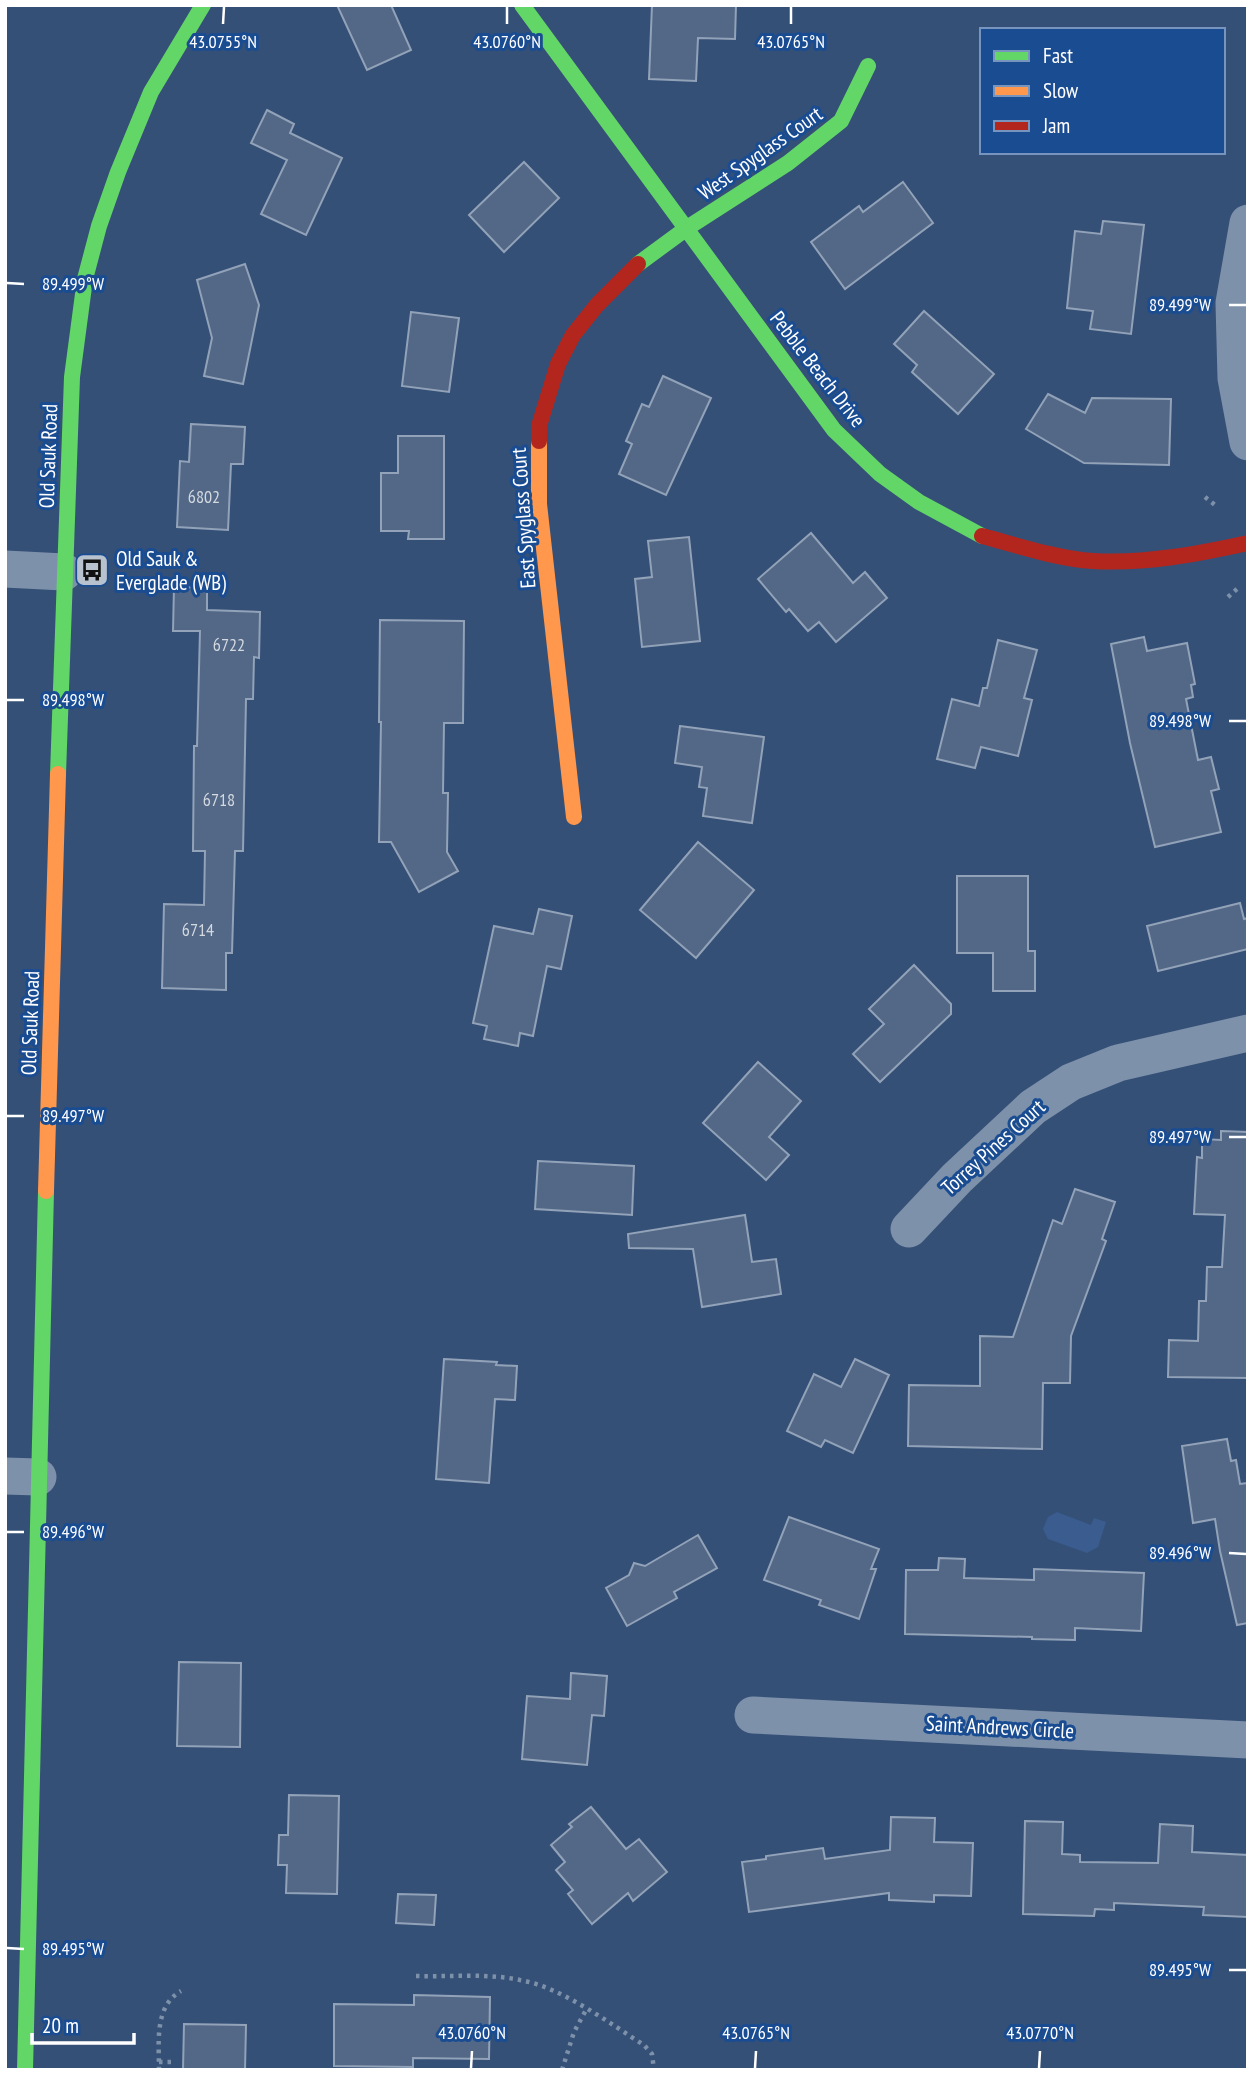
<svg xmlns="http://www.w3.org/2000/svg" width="1253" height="2075" font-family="'PT Sans Narrow',sans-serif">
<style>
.water{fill:#3a5c8e}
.building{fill:#526886;stroke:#92a2b8;stroke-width:2}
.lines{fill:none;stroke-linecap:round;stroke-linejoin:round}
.path{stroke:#7e91aa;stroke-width:4.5;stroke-dasharray:3.5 5;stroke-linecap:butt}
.street{stroke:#7e91aa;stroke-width:37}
.fast{stroke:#63d668;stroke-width:16}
.slow{stroke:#ff974d;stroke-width:16}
.jam{stroke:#b3261e;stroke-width:16}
.ticks{fill:none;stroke:#fff;stroke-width:2.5}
.labels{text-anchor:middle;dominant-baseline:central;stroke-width:6;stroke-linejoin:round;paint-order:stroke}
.number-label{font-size:18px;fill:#d4d9e1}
.street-label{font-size:21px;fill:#fff;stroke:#1a4c92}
.poi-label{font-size:21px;fill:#fff;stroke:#1a4c92;text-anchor:start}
.ticks-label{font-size:18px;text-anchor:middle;fill:#fff;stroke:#1a4c92;stroke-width:6;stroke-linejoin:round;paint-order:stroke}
</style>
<rect width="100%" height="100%" fill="#355077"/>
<!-- water -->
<polygon class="water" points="1057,1512 1091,1525 1094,1518 1106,1522 1098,1547 1087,1553 1048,1539 1043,1529 1048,1517"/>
<!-- building -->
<g class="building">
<polygon points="337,5 391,5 411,50 367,70"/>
<polygon points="652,5 736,5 735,39 698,38 696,81 649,79"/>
<polygon points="267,110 294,124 290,133 342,158 306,235 261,214 287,160 251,143"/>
<polygon points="524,162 559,198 504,252 469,215"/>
<polygon points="903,182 933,223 845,289 811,242 859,206 863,212"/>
<polygon points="1103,221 1144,225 1131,334 1090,329 1093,311 1067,308 1075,231 1101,234"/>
<polygon points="245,264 259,305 243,384 204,376 212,338 197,280"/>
<polygon points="924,311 994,374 958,414 912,372 917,365 894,344"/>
<polygon points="411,312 459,318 449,392 402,386"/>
<polygon points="663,376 711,398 666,495 619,474 632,444 626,441 642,404 649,407"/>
<polygon points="1048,394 1085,413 1092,398 1171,399 1169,465 1084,463 1026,429"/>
<polygon points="191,424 245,427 243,464 231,464 228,530 177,527 180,461 189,462"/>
<polygon points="398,436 444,436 444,539 408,539 409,531 381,531 381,473 398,473"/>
<polygon points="811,533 853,583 865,572 887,598 836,642 819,622 808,631 789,609 786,612 758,579"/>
<polygon points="689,537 700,641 642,647 635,579 652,577 648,541"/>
<polygon points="174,587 207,588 207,610 260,612 259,658 254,657 253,699 246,699 243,851 235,851 232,953 226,953 226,990 162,988 164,904 204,905 205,851 193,851 194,746 197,746 200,631 173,631"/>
<polygon points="380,620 464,621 463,723 444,723 443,793 448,793 447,852 458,871 419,892 391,842 379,842 381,722 379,722"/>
<polygon points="1144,637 1147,651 1187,643 1195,684 1191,685 1193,697 1186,699 1198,760 1211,757 1219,789 1211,791 1221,832 1155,847 1130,743 1111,644"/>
<polygon points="998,640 1037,650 1024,698 1032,700 1018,756 981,747 975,768 937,759 952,699 979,706 983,688 987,688"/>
<polygon points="680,726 764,737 752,823 703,816 707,788 699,787 702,767 675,763"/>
<polygon points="698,842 754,890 696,958 640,910"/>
<polygon points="957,876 1028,876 1028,951 1035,951 1035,991 993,991 993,953 957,953"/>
<polygon points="1240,903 1244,919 1248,918 1248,949 1158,971 1147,926"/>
<polygon points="539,909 572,916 561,969 547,966 533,1036 520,1033 518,1046 484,1039 487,1026 473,1023 494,926 533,934"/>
<polygon points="914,965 951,1004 951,1014 880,1082 853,1054 884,1024 869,1009"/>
<polygon points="758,1062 801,1101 769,1137 789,1155 766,1180 703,1123"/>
<polygon points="1221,1131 1248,1132 1248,1378 1168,1377 1169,1340 1198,1341 1199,1301 1206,1301 1207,1267 1222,1267 1225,1215 1194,1214 1197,1157 1202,1158 1202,1139 1221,1140"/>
<polygon points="538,1161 634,1166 632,1215 535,1209"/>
<polygon points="1075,1189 1115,1202 1102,1239 1106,1241 1071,1336 1070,1383 1043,1383 1042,1449 908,1446 909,1385 980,1386 980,1336 1013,1337 1053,1220 1062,1224"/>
<polygon points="745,1215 752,1262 776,1259 781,1294 702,1307 693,1249 629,1248 628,1234"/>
<polygon points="444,1359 497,1362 496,1365 517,1366 515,1400 495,1399 489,1483 436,1479"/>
<polygon points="855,1359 889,1375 853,1453 825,1440 821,1447 787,1431 814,1374 841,1387"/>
<polygon points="1227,1439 1231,1461 1236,1460 1240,1484 1248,1483 1248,1623 1237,1625 1220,1551 1215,1519 1193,1523 1182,1446"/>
<polygon points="789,1517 879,1549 871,1569 876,1569 859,1619 819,1605 821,1600 764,1580"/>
<polygon points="698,1535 717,1568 674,1592 677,1598 627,1626 606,1588 629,1575 634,1563 645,1566"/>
<polygon points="939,1558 965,1559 964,1578 1034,1580 1034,1569 1144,1573 1141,1631 1075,1628 1075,1640 1032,1639 1032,1637 905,1634 906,1570 938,1570"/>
<polygon points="179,1662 241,1663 240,1747 177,1746"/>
<polygon points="571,1673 607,1676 604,1716 592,1715 587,1765 522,1759 527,1696 570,1699"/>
<polygon points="289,1795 339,1796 337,1894 286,1893 287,1865 278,1865 279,1835 288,1835"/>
<polygon points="591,1807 626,1849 639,1839 667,1872 633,1901 628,1893 592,1924 568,1894 573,1890 556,1870 565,1862 551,1845 572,1827 569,1824"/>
<polygon points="891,1817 935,1818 934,1842 973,1843 971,1896 934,1895 934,1902 889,1900 889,1893 749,1912 742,1862 766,1859 766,1856 823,1848 825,1859 890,1850"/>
<polygon points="1025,1821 1063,1822 1062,1854 1080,1855 1080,1862 1158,1863 1160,1824 1193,1826 1192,1852 1248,1855 1248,1917 1203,1915 1204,1907 1114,1903 1114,1910 1095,1909 1094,1916 1023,1914"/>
<polygon points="398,1894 436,1895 434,1925 396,1923"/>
<polygon points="414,1995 490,1997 489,2059 413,2058 413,2067 334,2066 334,2004 414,2005"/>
<polygon points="184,2024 246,2025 245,2070 183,2070"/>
</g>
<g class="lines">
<!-- path -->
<g class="path">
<polyline points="1205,497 1215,505"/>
<polyline points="1228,597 1238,588"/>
<path d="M416,1976C450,1977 487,1973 520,1980C561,1987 609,2023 644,2045L652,2054L654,2070"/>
<polyline points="159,2062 174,2062"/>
<path d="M159,2070C159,2043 154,2006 181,1991"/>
<polyline points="562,2070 574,2032 586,2010"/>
</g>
<!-- street -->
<g class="street">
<polyline points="1248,223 1234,303 1236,378 1248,442"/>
<polyline points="5,569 64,572"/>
<polyline points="909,1229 957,1178 1033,1107 1071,1082 1118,1063 1248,1033"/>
<polyline points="5,1476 38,1477"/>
<polyline points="753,1715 1248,1740"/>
</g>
<!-- fast -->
<g class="fast">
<polyline points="522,5 834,430 880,474 919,502 982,536"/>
<polyline points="638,264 687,228 788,163 841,121 868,66"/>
<polyline points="58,774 72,377 85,279 99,226 118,172 151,92 203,5"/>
<polyline points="25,2070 46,1191"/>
</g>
<!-- slow -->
<g class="slow">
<polyline points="539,441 539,504 574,817"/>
<polyline points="46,1191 58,774"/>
</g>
<!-- jam -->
<g class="jam">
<polyline points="539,441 539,426 558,364 573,335 597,305 638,264"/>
<path d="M982,536C1016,545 1058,559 1093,561C1145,564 1198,554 1248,543"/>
</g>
</g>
<!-- ticks -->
<path class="ticks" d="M223,24L224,7M507,24V7M791,24V7M7,283L24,284M1229,305H1246M7,700H24M1229,721H1246M7,1116H24M1229,1137H1246M7,1532H24M1229,1553L1246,1554M7,1948L24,1949M1229,1970H1246M471,2068L472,2051M755,2068L756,2051M1039,2068L1040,2051"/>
<!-- icons -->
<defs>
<g id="bus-square" transform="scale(1.75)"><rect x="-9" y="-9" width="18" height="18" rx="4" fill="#b8c2cf" stroke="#1a4c92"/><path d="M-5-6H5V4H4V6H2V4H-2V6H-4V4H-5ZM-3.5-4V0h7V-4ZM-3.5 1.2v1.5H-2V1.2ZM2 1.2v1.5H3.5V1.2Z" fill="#111"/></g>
</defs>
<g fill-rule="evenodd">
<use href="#bus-square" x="92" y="570"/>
</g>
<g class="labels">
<!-- number labels -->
<g class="number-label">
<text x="204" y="496">6802</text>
<text x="229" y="644">6722</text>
<text x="219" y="799">6718</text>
<text x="198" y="929">6714</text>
</g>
<!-- street labels -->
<g class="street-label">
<text transform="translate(760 153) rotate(-35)">West Spyglass Court</text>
<text transform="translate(818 369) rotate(52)">Pebble Beach Drive</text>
<text transform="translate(48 456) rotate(-88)">Old Sauk Road</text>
<text transform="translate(523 518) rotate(-94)">East Spyglass Court</text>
<text transform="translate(30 1023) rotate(-88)">Old Sauk Road</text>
<text transform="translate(993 1147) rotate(-42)">Torrey Pines Court</text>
<text transform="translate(1000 1727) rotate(3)">Saint Andrews Circle</text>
</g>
<!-- poi labels -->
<g class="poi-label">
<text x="116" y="558">Old Sauk &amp;<tspan x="116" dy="24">Everglade (WB)</tspan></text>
</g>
</g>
<g class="ticks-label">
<text x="223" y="48">43.0755°N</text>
<text x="507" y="48">43.0760°N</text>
<text x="791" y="48">43.0765°N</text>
<text x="73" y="290">89.499°W</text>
<text x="1180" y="311">89.499°W</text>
<text x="73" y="706">89.498°W</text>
<text x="1180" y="727">89.498°W</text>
<text x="73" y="1122">89.497°W</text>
<text x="1180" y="1143">89.497°W</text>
<text x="73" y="1538">89.496°W</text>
<text x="1180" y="1559">89.496°W</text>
<text x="73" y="1955">89.495°W</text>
<text x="1180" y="1976">89.495°W</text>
<text x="472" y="2039">43.0760°N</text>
<text x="756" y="2039">43.0765°N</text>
<text x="1040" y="2039">43.0770°N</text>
</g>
<!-- border -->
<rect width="1253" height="2075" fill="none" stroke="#ffffff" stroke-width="14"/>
<!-- legend -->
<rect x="980" y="28" width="245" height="126" fill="#1a4c92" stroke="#7694be" stroke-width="2"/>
<rect x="994" y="51" width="35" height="10" fill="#63d668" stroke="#7694be" stroke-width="2"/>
<text x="1043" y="63" font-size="21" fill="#ffffff">Fast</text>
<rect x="994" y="86" width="35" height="10" fill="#ff974d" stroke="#7694be" stroke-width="2"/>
<text x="1043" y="98" font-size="21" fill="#ffffff">Slow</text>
<rect x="994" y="121" width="35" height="10" fill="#b3261e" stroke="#7694be" stroke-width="2"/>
<text x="1043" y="133" font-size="21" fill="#ffffff">Jam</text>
<!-- scale -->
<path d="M32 2033v10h102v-10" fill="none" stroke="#ffffff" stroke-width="3.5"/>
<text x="42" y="2033" font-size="21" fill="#ffffff" stroke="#1a4c92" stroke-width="5" paint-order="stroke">20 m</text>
</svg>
